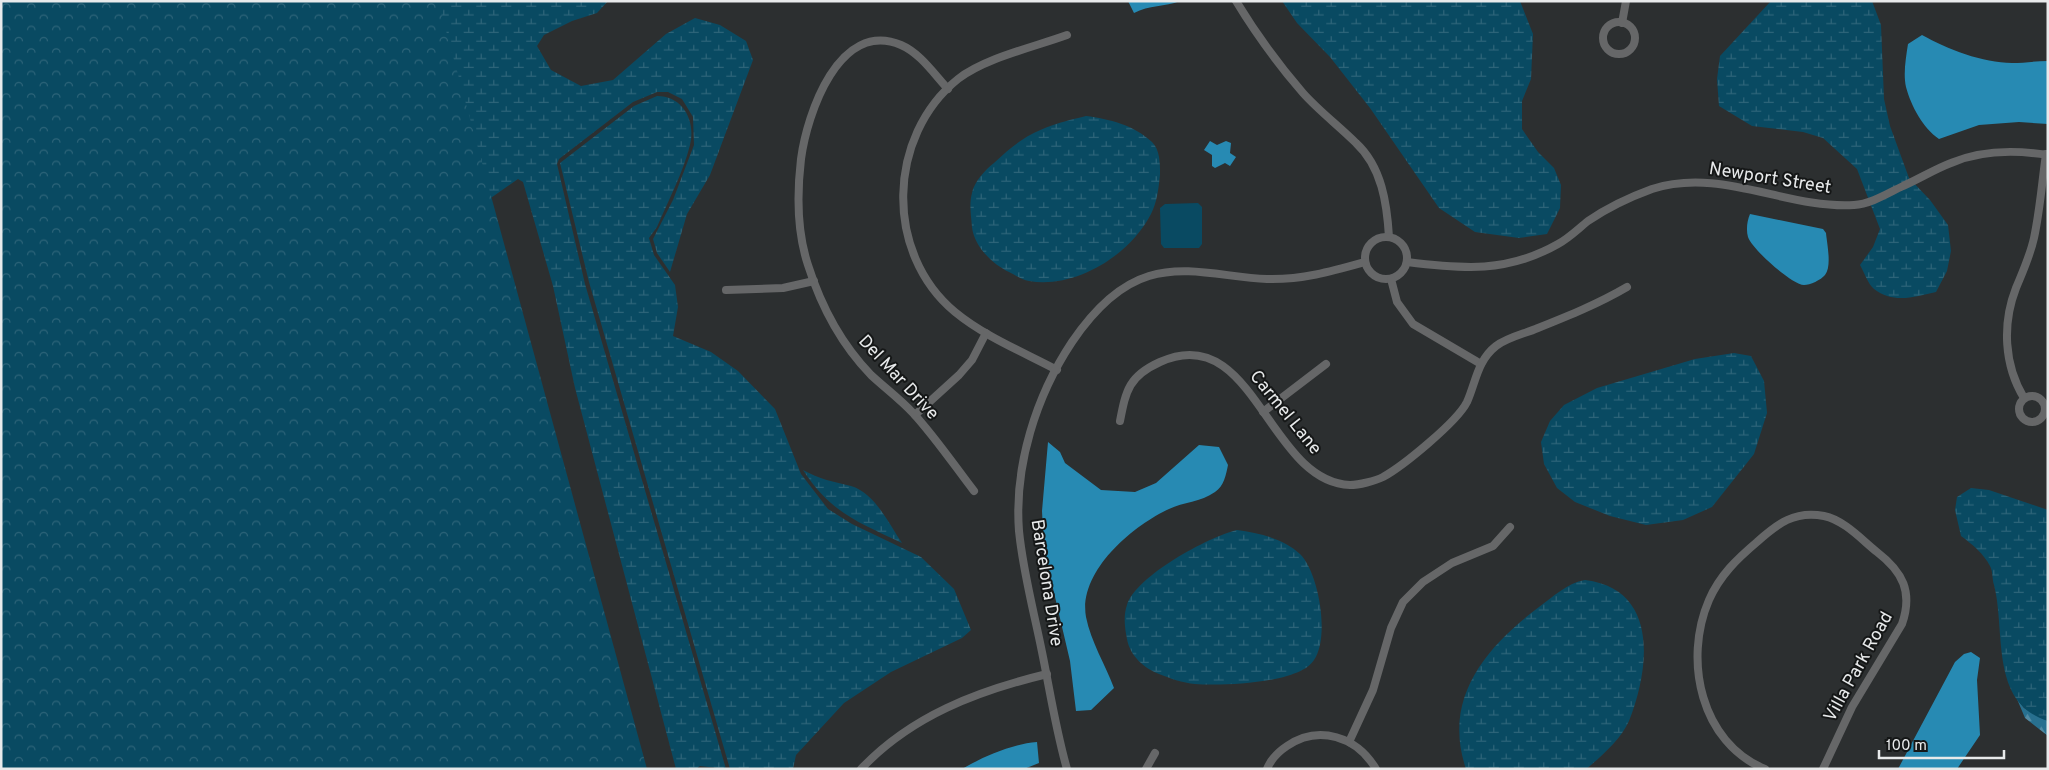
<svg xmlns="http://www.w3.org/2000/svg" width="2049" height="770" font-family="Overpass,sans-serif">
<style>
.forest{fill:url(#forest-firs)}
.wetland{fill:url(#wetland-marsh)}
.park{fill:url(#park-crowns)}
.pitch{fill:#094a62}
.water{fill:#278ab3}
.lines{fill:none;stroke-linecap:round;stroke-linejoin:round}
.street{stroke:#666768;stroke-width:8}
.labels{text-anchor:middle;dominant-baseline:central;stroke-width:4;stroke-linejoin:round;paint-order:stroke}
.street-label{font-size:18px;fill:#e8eaeb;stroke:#151717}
</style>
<defs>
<pattern id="forest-firs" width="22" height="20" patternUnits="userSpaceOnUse" patternTransform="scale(1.25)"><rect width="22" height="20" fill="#28708f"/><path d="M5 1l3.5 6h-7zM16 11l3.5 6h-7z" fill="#528ba4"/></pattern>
<pattern id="wetland-marsh" width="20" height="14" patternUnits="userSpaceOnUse" patternTransform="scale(1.25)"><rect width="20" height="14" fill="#094a62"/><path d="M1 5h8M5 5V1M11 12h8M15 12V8" fill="none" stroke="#2d6479"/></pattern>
<pattern id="park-crowns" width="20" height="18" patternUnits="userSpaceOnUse" patternTransform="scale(1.25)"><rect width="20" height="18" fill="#094a62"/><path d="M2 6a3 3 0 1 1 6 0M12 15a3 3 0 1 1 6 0" fill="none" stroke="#2d6479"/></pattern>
</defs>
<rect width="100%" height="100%" fill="#2c2f30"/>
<!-- forest -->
<polygon class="forest" points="2017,699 2024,708 2048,721 2048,736 2025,718"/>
<!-- wetland -->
<g class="wetland">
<polygon points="367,1 608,1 597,13 572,21 544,35 537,46 551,70 581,86 613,80 666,34 695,18 720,25 746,41 753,60 710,175 687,214 670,272 657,253 653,239 673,200 694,145 693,117 682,99 668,92 657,92 633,102 559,159 557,164 585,284 726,769 700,766 696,769 676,769 575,388 553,286 523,182 518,179 478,207"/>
<polygon points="1282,1 1520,1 1533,34 1531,79 1522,101 1522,129 1538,152 1554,168 1561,185 1560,208 1547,234 1519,238 1475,232 1439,208 1370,108 1330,57 1297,23"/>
<path d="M1771,1H1872L1881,25L1884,99L1890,126L1909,178L1930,200L1948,225L1951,251L1947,271L1936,292C1915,297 1893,304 1874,289C1868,284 1864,272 1860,265L1873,247L1880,229L1857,169L1823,138L1803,132L1752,126L1719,106L1717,79L1720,56Z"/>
<path d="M657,96C683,96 696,121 690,145C683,173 668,201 657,227L649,238L654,255L675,285L678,307L673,336L711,352L738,371L775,409L801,474L828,509L852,524L921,557L954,589L971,630L962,638L891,672L844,703L796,755L793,769H730L589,282L560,163L634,106Z"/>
<path d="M1086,116C1109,119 1134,125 1152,142C1160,150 1160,163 1160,174C1159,186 1157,203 1151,214C1130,255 1076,289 1029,281C1022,280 1015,275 1009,272C992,264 974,246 972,227C971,215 969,204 972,193C974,182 985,170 994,163C1025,133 1044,126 1086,116Z"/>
<polygon points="1734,353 1751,356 1764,381 1767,413 1754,454 1712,507 1683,520 1646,525 1610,516 1575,502 1557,488 1544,464 1541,442 1550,421 1564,405 1597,388 1695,359"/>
<path d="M803,470C819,479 834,482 851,486C875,493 889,524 902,543C858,522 831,513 803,470Z"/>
<path d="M1971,488L1989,490L2048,510V721C1989,703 2006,631 1994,585C1992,579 1993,571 1990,566C1984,554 1972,544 1961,536L1955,510L1957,497Z"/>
<path d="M1237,530C1258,533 1283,538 1300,554C1319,573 1330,637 1314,660C1299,684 1221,686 1195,684C1183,683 1169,678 1159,674C1144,668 1130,656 1127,639C1125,629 1123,616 1127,605C1136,576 1208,537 1237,530Z"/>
<path d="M1585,580C1659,589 1650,668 1629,721C1621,739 1601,757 1586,769H1466C1442,698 1486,647 1539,607C1553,597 1567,583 1585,580Z"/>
</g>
<!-- park -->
<polygon class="park" points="1,1 438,1 647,769 1,769"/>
<!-- pitch -->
<polygon class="pitch" points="1198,203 1202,207 1202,244 1199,248 1164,248 1161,244 1160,208 1165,204"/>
<!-- water -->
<g class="water">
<path d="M1128,1H1180C1165,7 1149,5 1134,13Z"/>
<path d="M1922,35C1947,49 1983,63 2012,63C2024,63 2036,61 2048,61V124L2019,122L1979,125L1939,139C1923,128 1911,106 1906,87C1903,74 1906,57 1908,44Z"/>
<polygon points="1210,141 1217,145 1226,141 1231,143 1230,153 1236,157 1230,166 1225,163 1215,168 1212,166 1212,155 1204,150"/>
<path d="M1750,214L1823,229L1826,233C1827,244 1832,266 1825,275C1821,280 1810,285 1804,285C1791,284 1752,249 1748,237C1746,230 1747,221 1750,214Z"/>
<path d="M1048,442L1060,452L1065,463L1101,490L1135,492L1156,483L1199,445L1219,447L1228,465C1226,475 1224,486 1215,492C1201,502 1183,502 1169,509C1132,526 1078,572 1086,617C1091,642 1105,664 1114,688L1091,710L1076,711L1070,661L1044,550L1042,511Z"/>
<polygon points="1971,652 1980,658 1977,680 1980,735 1957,769 1898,769 1955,662 1964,654"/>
<path d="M1037,742L1039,763L1024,769H962C984,756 1012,744 1037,742Z"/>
</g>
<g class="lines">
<!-- street -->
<g class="street">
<path d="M1236,1C1256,34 1278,64 1303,93C1319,111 1339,126 1356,143C1382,167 1387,204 1389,237"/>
<circle cx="1619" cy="38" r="16"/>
<polyline points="1622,23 1626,1"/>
<path d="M948,89C934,74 920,53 901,45C839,19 807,114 801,159C797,193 797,232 808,265C821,306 841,344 871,375C885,388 900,399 913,413C935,437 954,465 974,491"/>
<circle cx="1386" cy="258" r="21"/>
<path d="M1407,262C1463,269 1507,273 1558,244C1569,238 1578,229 1588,221C1607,208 1630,197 1652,189C1721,167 1786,209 1854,205C1871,204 1888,193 1903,186C1919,179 1935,169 1951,163C1981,150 2016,150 2048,155"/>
<polyline points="1391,279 1397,302 1413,324 1481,364"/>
<polyline points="726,290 783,288 814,281"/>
<path d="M1057,370C1023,352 984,336 955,312C884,253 887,136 958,79C985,58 1034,47 1067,35"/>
<circle cx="2032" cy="409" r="13"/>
<path d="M2024,398C2004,365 2002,324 2016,288C2023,271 2030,256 2034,238C2040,210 2042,182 2046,154"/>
<polyline points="1263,412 1326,364"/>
<polyline points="915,415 959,375 972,360 986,333"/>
<path d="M1120,421C1126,390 1129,376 1160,362C1254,319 1268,482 1350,485C1359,485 1375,481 1383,477C1403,466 1457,422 1467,402C1476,382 1477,361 1496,346C1508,337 1524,334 1538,328C1568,316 1598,304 1627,287"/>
<polyline points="1349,742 1373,690 1391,628 1403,602 1423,582 1452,563 1493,546 1510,527"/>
<path d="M861,769C911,716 977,691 1047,674"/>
<path d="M1067,769C1056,731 1050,691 1042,652C1034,612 1023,572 1019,531C1014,466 1036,396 1072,342C1091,314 1116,286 1149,276C1188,264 1228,278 1267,279C1302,280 1333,271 1365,262"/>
<polyline points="1146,769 1155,753"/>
<path d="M1267,769C1271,759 1278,752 1287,746C1319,724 1357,737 1376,769"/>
<path d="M1765,769C1701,743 1683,660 1709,600C1720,575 1737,559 1757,542C1777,524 1795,510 1824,516C1844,520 1862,540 1877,552C1903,572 1913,592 1902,624L1852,707L1823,769"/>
</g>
</g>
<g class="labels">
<!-- street labels -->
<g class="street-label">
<text transform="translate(1770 179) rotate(9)">Newport Street</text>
<text transform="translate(898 378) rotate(47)">Del Mar Drive</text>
<text transform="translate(1285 413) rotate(51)">Carmel Lane</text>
<text transform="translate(1046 583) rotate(81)">Barcelona Drive</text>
<text transform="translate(1859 667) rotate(-61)">Villa Park Road</text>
</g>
</g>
<!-- border -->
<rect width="2049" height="770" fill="none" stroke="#e8eaeb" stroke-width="5"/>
<!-- scale -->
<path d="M1879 750v8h125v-8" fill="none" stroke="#e8eaeb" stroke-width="2.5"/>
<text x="1886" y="750" font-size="15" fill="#e8eaeb" stroke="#151717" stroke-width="4" paint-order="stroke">100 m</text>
</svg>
